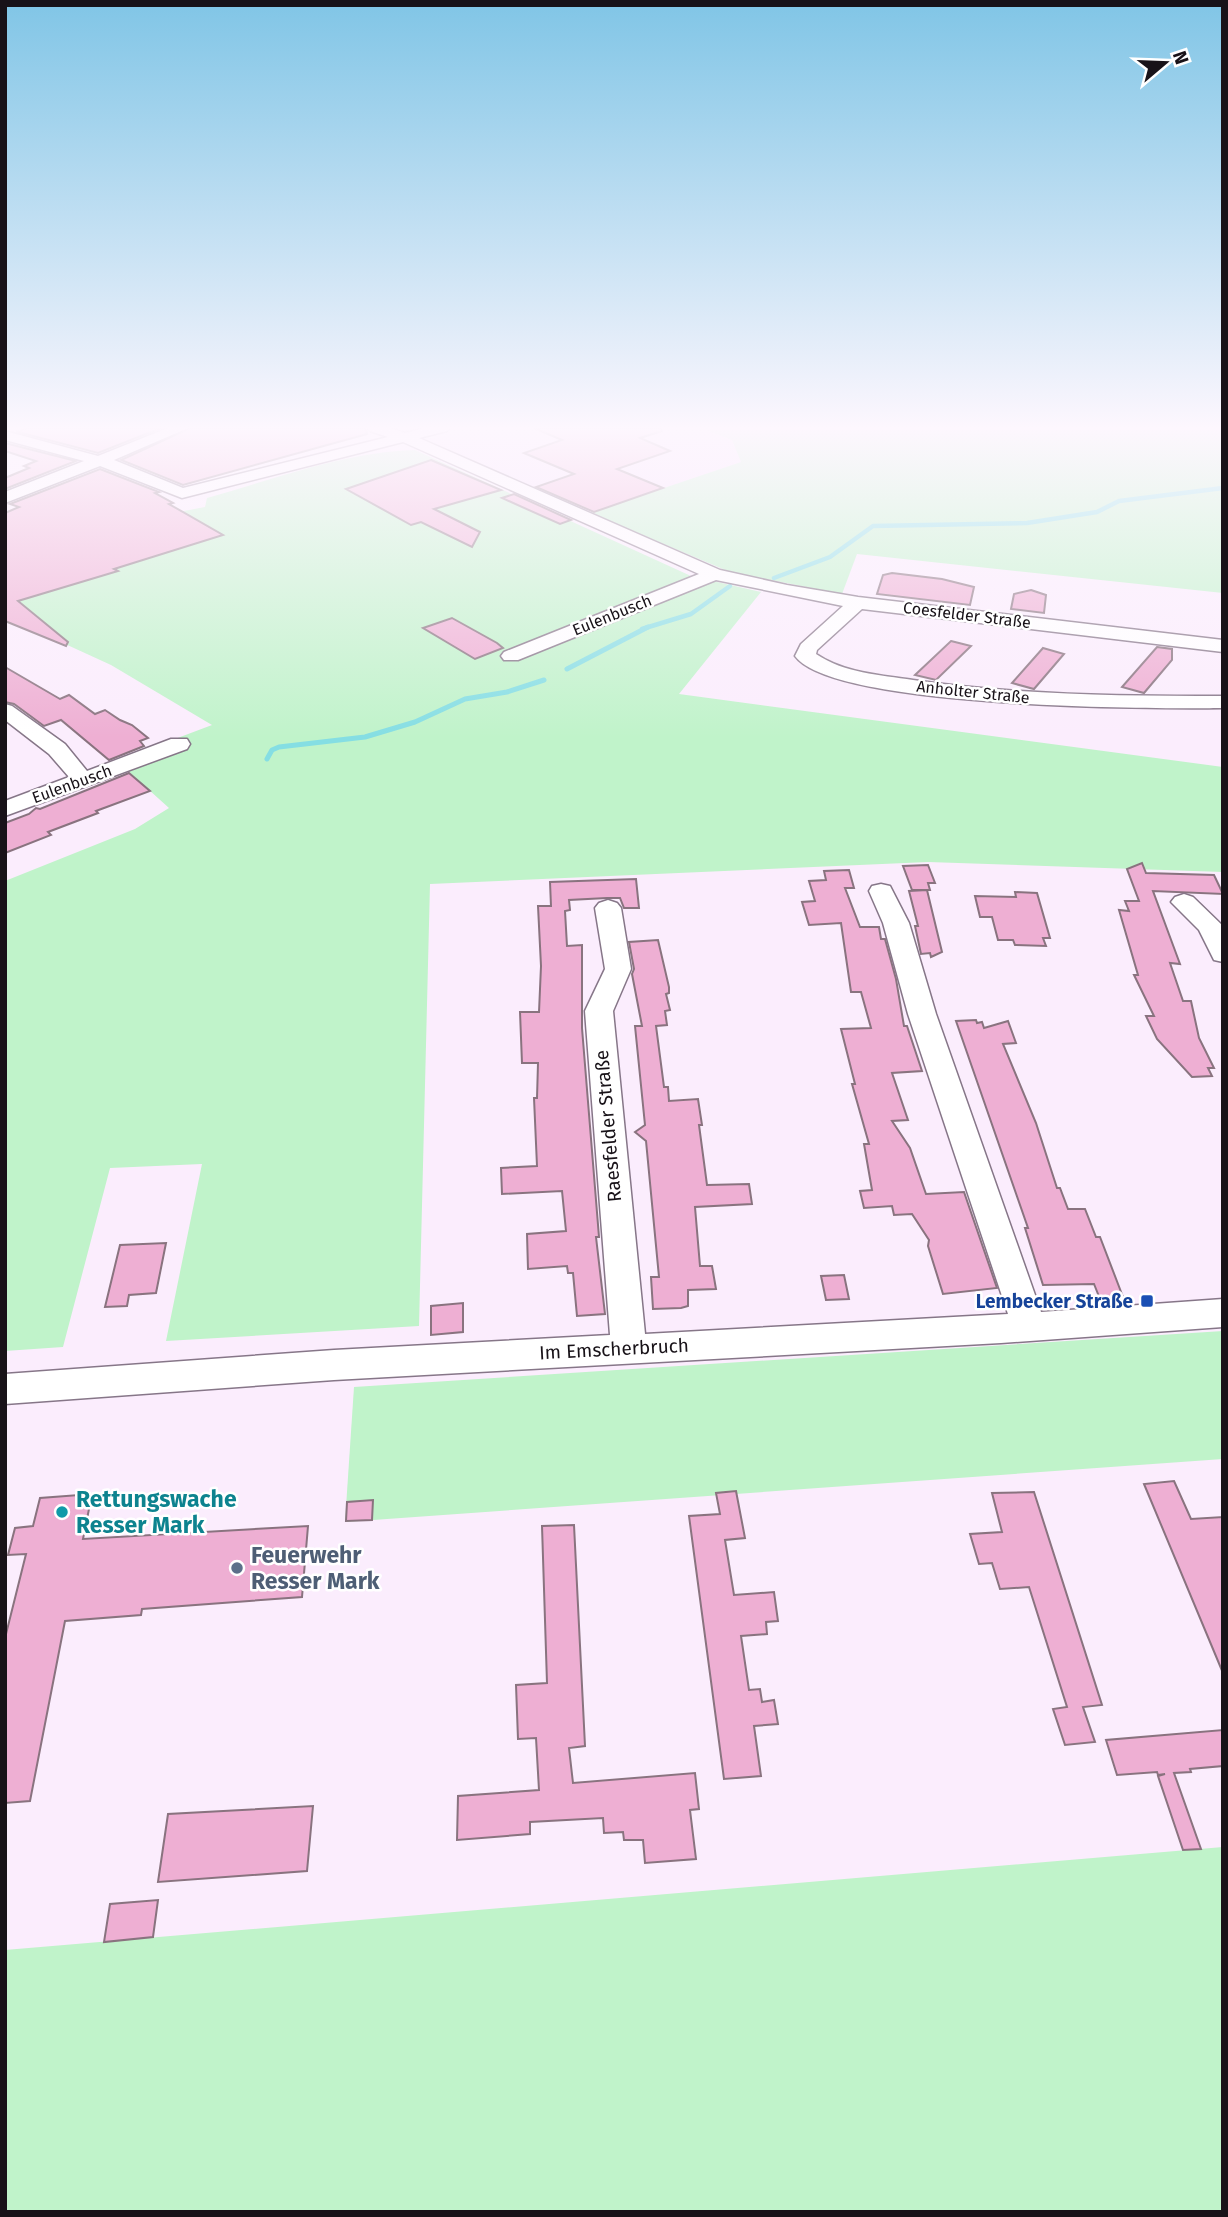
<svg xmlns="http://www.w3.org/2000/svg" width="1228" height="2217" font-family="'Fira Sans',sans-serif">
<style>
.built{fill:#f8e1fb}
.green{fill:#c0f3ca}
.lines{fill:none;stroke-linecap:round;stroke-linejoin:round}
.stream-far1{stroke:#85dee3;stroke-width:4.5}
.stream{stroke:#85dee3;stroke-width:5}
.building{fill:#eeafd3;stroke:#89737f;stroke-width:2}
.minor-casing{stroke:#867688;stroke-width:3}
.minor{fill:#fff;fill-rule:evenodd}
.transit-dot{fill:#1a4fb4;stroke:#fff;stroke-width:2.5}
.culture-dot{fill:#0f9aa8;stroke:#fff;stroke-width:2.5}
.service-dot{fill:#5c6f8a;stroke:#fff;stroke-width:2.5}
.labels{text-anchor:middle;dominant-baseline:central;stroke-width:5;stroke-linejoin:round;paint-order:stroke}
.far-street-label{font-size:16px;fill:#181218;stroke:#fff}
.street-label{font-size:19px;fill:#181218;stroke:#fff}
.transit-label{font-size:19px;font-weight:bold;fill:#164399;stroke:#fff;text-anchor:end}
.near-culture-label{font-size:23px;font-weight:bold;fill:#0d838f;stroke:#fff;text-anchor:start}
.near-service-label{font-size:23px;font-weight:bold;fill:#4e5e75;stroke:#fff;text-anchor:start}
</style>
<rect width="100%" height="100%" fill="#fbedfd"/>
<!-- built -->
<polygon class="built" points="476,428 702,428 732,440 741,462 590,513 428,440"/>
<!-- green -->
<g class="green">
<polygon points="702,428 1223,428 1223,593 857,554 842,594 730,572 590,513 741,462 732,440"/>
<path d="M415,450L691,576L761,592L679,694L1223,767V872L928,862L430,884L419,1326L166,1341L202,1164L110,1168L63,1347L5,1351V881L135,829L169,808L128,771L114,762L212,725L111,665L15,621L5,545L205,507L207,498C275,479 345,452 415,450Z"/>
<polygon points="1223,1331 1223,1459 345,1522 354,1387"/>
<polygon points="1223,1847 1223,2212 5,2212 5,1950"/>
</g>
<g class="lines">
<!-- stream-far1 -->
<g class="stream-far1">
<polyline points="774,578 830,557 873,526 1027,523 1097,512 1119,501 1223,488"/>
<polyline points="642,629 691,614 730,586"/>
</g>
<!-- stream -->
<g class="stream">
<polyline points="567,669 648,627"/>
<polyline points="267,759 272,750 279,747 365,737 415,722 465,699 507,692 544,680"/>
</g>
</g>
<!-- building -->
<g class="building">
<polygon points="27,428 161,428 98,453 18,432"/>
<polygon points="190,428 365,428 367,434 183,485 121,460"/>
<polygon points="534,428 661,428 662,431 640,438 670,451 617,469 663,488 594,512 536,487 574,474 524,453 562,440"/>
<polygon points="5,443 76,461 5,489 5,478 29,468 24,466 36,461 5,451"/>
<polygon points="431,460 501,490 434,509 480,532 472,547 421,522 411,525 346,489"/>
<polygon points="100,469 159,492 155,493 173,503 169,504 223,535 114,569 118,571 18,601 68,642 66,646 5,621 5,513 19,507 10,504"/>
<polygon points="514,494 571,520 560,524 502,498"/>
<polygon points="892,573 942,579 974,587 970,605 877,594 883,575"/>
<polygon points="1031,590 1046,595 1044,613 1011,609 1014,594"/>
<polygon points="452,618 497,643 503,648 475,659 423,628"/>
<polygon points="951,641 971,646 936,680 915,675"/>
<polygon points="1157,647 1172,649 1172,660 1144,693 1122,687"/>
<polygon points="1043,648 1064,654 1034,689 1012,683"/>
<polygon points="5,667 60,699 69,695 95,714 105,710 120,720 132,725 148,738 140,741 144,746 109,760 61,720 44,726 14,704 5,702"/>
<polygon points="129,773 150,791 96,811 98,813 48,832 51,835 5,853 5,823 29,814 36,808 40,809"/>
<polygon points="1142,863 1146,873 1214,875 1223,894 1153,891 1180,964 1170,963 1183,1001 1191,1001 1199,1038 1214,1068 1208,1068 1212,1076 1192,1077 1157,1039 1146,1016 1154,1016 1134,975 1138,975 1119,910 1129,911 1125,901 1139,901 1127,869"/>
<polygon points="928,865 935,883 928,883 930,890 912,890 903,866"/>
<polygon points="849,870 854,888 845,888 860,927 879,927 881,939 885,939 896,979 904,1026 907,1026 922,1071 892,1073 908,1120 892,1121 910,1148 926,1194 964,1192 997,1288 943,1294 928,1246 929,1240 912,1214 894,1215 892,1206 864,1208 860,1191 872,1190 864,1144 869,1144 852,1084 855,1084 841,1029 871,1028 861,992 851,992 841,923 809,925 802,902 815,901 809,881 826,880 824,871"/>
<polygon points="636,879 639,908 624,908 620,898 607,898 569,900 570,910 565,911 567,946 582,945 582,1028 599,1237 596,1237 605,1314 577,1316 573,1273 568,1273 567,1266 528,1269 527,1234 566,1231 562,1191 502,1194 501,1168 537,1166 534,1098 537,1098 538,1063 522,1063 520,1012 539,1012 541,966 538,906 551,906 550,882"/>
<polygon points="927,890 942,952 931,957 930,953 921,954 915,926 918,926 909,891"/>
<polygon points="1015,892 1037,893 1050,938 1043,938 1046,946 1015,945 1013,940 998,940 992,917 980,917 975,896 1016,897"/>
<polygon points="658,940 669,987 669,993 666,994 670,1010 665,1011 667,1025 656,1026 664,1087 668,1087 669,1101 698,1099 702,1125 699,1125 707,1185 749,1184 752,1204 695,1207 700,1266 712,1266 716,1289 688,1290 688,1306 681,1308 653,1309 651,1277 659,1277 646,1141 635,1132 645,1125 635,1026 642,1026 632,974 634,969 629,942"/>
<polygon points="976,1020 977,1023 982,1022 984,1028 1008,1021 1016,1043 1003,1044 1036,1123 1057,1188 1060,1188 1068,1209 1085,1209 1096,1237 1100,1237 1123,1297 1100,1299 1094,1284 1043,1285 1025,1228 1028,1228 956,1021"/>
<polygon points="166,1243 156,1293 129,1295 127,1306 105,1307 120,1245"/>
<polygon points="844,1275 849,1299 826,1300 821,1276"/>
<polygon points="463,1303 463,1332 431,1335 431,1306"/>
<polygon points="1174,1481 1191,1519 1223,1517 1223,1673 1144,1484"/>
<polygon points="736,1491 745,1538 725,1540 734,1595 774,1592 778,1621 766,1622 767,1634 741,1636 749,1690 760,1689 762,1702 774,1700 778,1724 754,1726 761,1776 724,1779 689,1516 720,1514 716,1493"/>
<polygon points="1034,1492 1102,1705 1083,1707 1095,1742 1065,1745 1053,1709 1067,1707 1029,1587 1000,1589 992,1563 979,1564 970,1534 1002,1532 992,1493"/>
<polygon points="92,1494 83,1539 308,1526 302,1597 142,1609 141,1615 65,1621 30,1801 5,1803 5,1638 26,1554 8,1555 15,1528 33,1526 40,1498"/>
<polygon points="373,1500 372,1520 346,1521 347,1502"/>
<polygon points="574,1525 585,1746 569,1748 573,1783 695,1773 699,1809 690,1810 696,1859 645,1863 643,1840 624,1840 623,1832 604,1833 603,1818 530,1822 530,1834 457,1840 458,1796 539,1790 536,1738 518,1739 516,1685 547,1683 542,1526"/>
<polygon points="1223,1730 1223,1766 1190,1769 1191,1772 1174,1773 1201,1849 1183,1850 1158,1776 1165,1774 1158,1775 1157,1772 1117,1775 1106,1740"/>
<polygon points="313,1806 307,1871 158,1882 168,1814"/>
<polygon points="158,1900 153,1937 104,1942 110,1904"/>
</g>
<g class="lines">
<!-- minor casing -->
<g class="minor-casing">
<g id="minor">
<path d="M168,428H188L114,460L183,488L388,437L370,431L368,428H390L405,433L425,428H449L447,431L419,438L720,570L787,585L858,597L1223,640V652L862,609L817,650L816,654C844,673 880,675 913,680C1016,695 1119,696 1223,696V708C1153,709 832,708 795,656L801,644L843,606L716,580L518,660H504L501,656L504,652L699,574L403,442L182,498L100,466L5,503V492L84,461L5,440V431L98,456Z"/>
<polygon points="5,704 12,706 65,744 87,771 171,739 187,739 190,744 187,749 5,816 5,801 69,777 49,754 5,720"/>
<polygon points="881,884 890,886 909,923 936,1014 1041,1312 1223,1299 1223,1327 1001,1343 334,1380 5,1404 5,1374 334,1350 610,1335 585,1011 605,969 595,908 599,903 608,900 617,903 621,908 631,969 613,1011 645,1334 1008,1314 908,1014 883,923 869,891 872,886"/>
<polygon points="1184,894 1193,897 1223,926 1223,962 1214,960 1199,930 1171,902 1175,897"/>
</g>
</g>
<!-- minor -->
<use href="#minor" class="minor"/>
</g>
<!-- sky -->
<linearGradient id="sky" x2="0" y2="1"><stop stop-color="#80c5e6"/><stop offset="0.58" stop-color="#fdf7fe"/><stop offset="1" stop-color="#fdf7fe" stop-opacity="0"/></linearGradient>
<rect width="1228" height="738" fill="url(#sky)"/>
<!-- markers -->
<rect class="transit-dot" x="1140" y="1294" width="14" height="14" rx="3.5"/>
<circle class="culture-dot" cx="62" cy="1512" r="7"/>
<circle class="service-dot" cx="237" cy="1568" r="7"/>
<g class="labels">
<!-- far-street labels -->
<g class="far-street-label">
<text transform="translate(612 615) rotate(-22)">Eulenbusch</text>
<text transform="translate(967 615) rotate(7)">Coesfelder Straße</text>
<text transform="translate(973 692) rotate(6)">Anholter Straße</text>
<text transform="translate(72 784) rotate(-20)">Eulenbusch</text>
</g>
<!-- street labels -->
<g class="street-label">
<text transform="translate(608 1126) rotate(-95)">Raesfelder Straße</text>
<text transform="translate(614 1349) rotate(-3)">Im Emscherbruch</text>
</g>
<!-- transit labels -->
<g class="transit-label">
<text x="1133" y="1301">Lembecker Straße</text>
</g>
<!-- near-culture labels -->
<g class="near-culture-label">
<text x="76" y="1499">Rettungswache<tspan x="76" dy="26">Resser Mark</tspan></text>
</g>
<!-- near-service labels -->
<g class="near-service-label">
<text x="251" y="1555">Feuerwehr<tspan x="251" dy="26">Resser Mark</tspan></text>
</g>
</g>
<!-- border -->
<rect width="1228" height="2217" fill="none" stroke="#181218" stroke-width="14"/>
<!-- north arrow -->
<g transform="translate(1165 63) rotate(71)" stroke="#ffffff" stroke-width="5" paint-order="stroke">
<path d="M0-5L12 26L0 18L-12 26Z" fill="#181218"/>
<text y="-10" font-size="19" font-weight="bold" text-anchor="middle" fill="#181218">N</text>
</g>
</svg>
